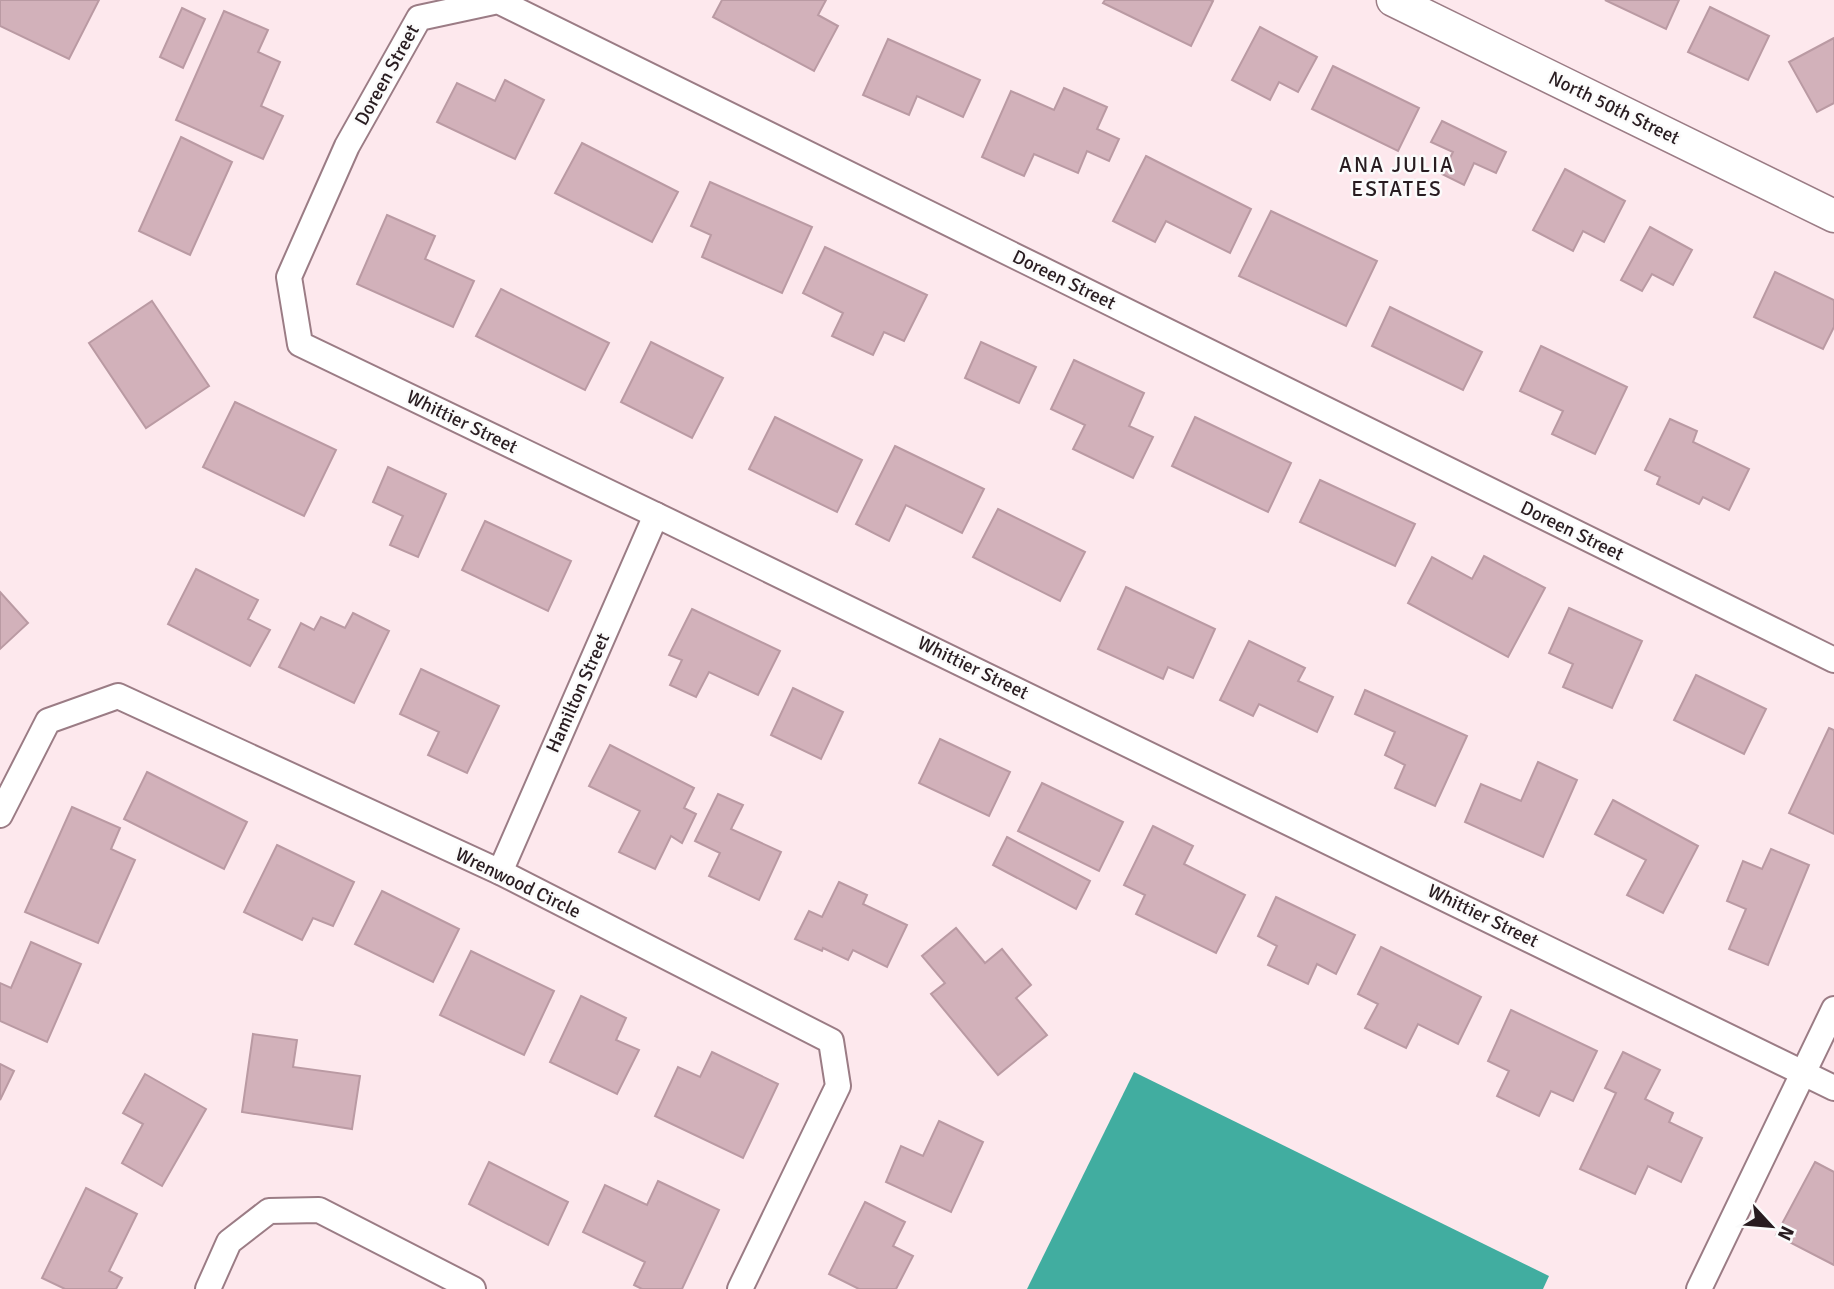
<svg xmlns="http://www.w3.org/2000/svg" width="1834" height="1289" font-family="Signika,sans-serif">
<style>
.water{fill:#41ada0}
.building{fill:#d2b1ba;stroke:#ba9aa3;stroke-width:2}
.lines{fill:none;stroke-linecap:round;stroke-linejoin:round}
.minor-casing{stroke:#9b7c85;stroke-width:28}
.tertiary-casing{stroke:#9b7c85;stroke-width:35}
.minor{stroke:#fff;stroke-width:24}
.tertiary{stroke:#fff;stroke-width:32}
.labels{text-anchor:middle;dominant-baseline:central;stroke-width:5;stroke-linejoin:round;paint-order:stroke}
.street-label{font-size:19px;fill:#281c20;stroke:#fbfbfb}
.neighbourhood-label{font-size:21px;letter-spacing:2px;fill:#281c20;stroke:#fbfbfb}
</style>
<rect width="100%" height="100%" fill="#fde8ed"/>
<!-- water -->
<polygon class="water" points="1134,1072 1549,1276 1543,1289 1027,1289"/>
<!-- building -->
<g class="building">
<polygon points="0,0 99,0 69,59 0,26"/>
<polygon points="722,0 826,0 818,15 838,26 814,71 713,17"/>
<polygon points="1105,0 1210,0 1213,1 1191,46 1103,3"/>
<polygon points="1605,0 1679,0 1666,29"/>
<polygon points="1710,7 1769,36 1748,80 1688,52"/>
<polygon points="182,8 205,19 183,68 160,57"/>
<polygon points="224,11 268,30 258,52 280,62 261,106 283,116 263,159 176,120"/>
<polygon points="1260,27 1317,57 1298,92 1279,82 1270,100 1232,80"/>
<polygon points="1834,38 1834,103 1817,112 1789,62"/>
<polygon points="888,39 980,80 963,117 917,96 909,115 863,95"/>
<polygon points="1333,66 1419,108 1398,151 1312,109"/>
<polygon points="505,80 544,100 515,159 437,122 457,83 495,101"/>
<polygon points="1064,88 1107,107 1097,129 1119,139 1109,161 1087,151 1078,173 1034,154 1024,176 982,157 1011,91 1054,110"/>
<polygon points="1442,121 1506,152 1496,173 1474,163 1464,185 1442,174 1453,152 1431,142"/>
<polygon points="181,137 232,162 190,255 139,231"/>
<polygon points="582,143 678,192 652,242 555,193"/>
<polygon points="1146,156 1251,209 1230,253 1166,221 1155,242 1113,221"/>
<polygon points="1565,169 1625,201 1604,242 1583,231 1573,251 1533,230"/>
<polygon points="710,182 812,227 782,293 702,257 711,235 691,226"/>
<polygon points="1271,211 1377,261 1346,326 1239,276"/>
<polygon points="387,215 435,236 425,259 474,281 453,327 357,284"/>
<polygon points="1650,227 1692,250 1673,285 1652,274 1642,291 1621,280"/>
<polygon points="825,247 927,295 904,341 884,332 873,355 832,336 843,313 803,293"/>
<polygon points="1775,272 1834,300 1834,327 1823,349 1754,317"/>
<polygon points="501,289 609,343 585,390 476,336"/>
<polygon points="152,301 209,386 146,428 89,343"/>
<polygon points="1390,307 1482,352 1463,390 1372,346"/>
<polygon points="651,342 723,378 692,438 621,402"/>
<polygon points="981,342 1036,367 1019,403 965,378"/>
<polygon points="1541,346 1627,387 1595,454 1552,434 1563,411 1520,391"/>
<polygon points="1074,360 1144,393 1129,426 1153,437 1133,478 1073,449 1085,425 1051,409"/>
<polygon points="235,402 336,450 304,516 203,467"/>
<polygon points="775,417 862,460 837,512 749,469"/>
<polygon points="1195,417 1291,463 1268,512 1172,466"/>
<polygon points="1670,419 1697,431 1693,442 1749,469 1729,510 1703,497 1699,504 1657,484 1660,477 1645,470"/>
<polygon points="895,446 984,489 962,533 906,505 889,541 856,524"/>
<polygon points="388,467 446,494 418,557 390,545 403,516 373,502"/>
<polygon points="1320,480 1415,524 1395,566 1300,522"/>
<polygon points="998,509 1085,552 1060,601 973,557"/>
<polygon points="485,521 571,561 548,611 462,570"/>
<polygon points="1484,556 1545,588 1508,657 1408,603 1432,557 1472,579"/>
<polygon points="196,569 258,600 248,619 270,630 250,666 168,624"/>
<polygon points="1126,587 1215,629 1193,678 1168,667 1163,679 1098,649"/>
<polygon points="0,592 28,623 0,649"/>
<polygon points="1569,608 1642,641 1612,708 1563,687 1573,664 1549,653"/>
<polygon points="692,609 780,651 758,695 709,672 696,697 670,685 682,660 669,655"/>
<polygon points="353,613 389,631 354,703 279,667 301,623 314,630 321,617 345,628"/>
<polygon points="1249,641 1305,668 1298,681 1333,697 1317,732 1259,704 1253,716 1220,700"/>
<polygon points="421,669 499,706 467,773 428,755 439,732 400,714"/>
<polygon points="1696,675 1766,709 1744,754 1674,720"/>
<polygon points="793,688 843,712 821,759 771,735"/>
<polygon points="1365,690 1467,736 1435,806 1395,788 1405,765 1385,755 1395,732 1355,714"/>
<polygon points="1829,728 1834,730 1834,834 1789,813"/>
<polygon points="940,739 1010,772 989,816 919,783"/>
<polygon points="610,745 694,788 684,808 696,814 682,843 671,836 655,869 619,852 640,811 589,786"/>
<polygon points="1538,762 1577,780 1543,857 1465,822 1481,784 1521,801"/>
<polygon points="147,772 247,822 224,869 124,819"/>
<polygon points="1042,783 1123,822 1099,871 1018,831"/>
<polygon points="718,794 743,805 731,829 781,852 759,900 709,876 720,853 695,841"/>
<polygon points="1613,800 1698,846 1663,913 1627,895 1646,860 1595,834"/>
<polygon points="72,807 120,828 111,849 135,860 98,943 25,912"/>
<polygon points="1153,826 1193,846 1184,864 1245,895 1216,953 1136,914 1145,895 1124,885"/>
<polygon points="1007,837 1090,881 1076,909 993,865"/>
<polygon points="277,845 354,882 333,926 313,918 302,940 244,912"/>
<polygon points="1771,849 1809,865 1768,965 1729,949 1746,909 1727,901 1743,861 1762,869"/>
<polygon points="839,882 867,895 863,904 907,925 887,967 853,950 848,960 823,948 822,951 795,939 809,911 822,917"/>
<polygon points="382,891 459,929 433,982 355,944"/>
<polygon points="1276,897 1355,935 1336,974 1317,964 1308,984 1268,965 1277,946 1258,936"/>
<polygon points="956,928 985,963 1002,949 1031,985 1016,998 1047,1035 998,1075 931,994 945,983 922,956"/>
<polygon points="31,942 81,964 47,1042 0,1021 0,983 11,988"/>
<polygon points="1381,947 1481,997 1458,1044 1418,1024 1406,1048 1365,1028 1378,1004 1358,994"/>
<polygon points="471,951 554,991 524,1055 440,1015"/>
<polygon points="581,996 626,1018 616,1040 639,1050 617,1094 550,1062"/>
<polygon points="1511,1010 1597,1051 1573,1101 1551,1091 1539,1116 1497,1096 1509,1071 1488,1061"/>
<polygon points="253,1034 297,1040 293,1067 360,1076 352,1129 242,1112"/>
<polygon points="712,1052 778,1084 743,1158 655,1116 678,1067 700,1077"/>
<polygon points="1623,1052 1660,1070 1645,1099 1673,1113 1669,1122 1702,1138 1681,1182 1648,1166 1635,1194 1580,1169 1616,1093 1605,1088"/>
<polygon points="0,1064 14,1071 0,1100"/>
<polygon points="145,1074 206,1109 162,1186 122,1163 143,1124 123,1113"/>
<polygon points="939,1121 983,1142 951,1212 886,1182 901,1146 923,1156"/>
<polygon points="489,1162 568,1202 548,1245 469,1204"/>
<polygon points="1815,1162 1834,1172 1834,1265 1776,1235"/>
<polygon points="658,1181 719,1210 682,1289 642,1289 634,1285 645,1262 583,1232 605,1185 647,1205"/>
<polygon points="86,1188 137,1214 109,1271 122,1278 116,1289 65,1289 42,1278"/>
<polygon points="865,1202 905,1222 893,1246 913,1256 896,1289 859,1289 829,1274"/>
</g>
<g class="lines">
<!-- minor casing -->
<g class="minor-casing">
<g id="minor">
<polyline points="1834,660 498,1 419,18 347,146 289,277 300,344 656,515 1834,1088"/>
<polyline points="0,815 48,721 118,696 500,872 831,1041 838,1086 740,1289"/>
<polyline points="500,872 656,515"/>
<polyline points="208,1289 229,1242 269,1211 319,1210 473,1289"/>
<polyline points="1699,1289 1834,1009"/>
</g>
</g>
<!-- tertiary casing -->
<g class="tertiary-casing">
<polyline id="tertiary" points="1393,0 1834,216"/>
</g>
<!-- minor -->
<use href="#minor" class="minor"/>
<!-- tertiary -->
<use href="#tertiary" class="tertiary"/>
</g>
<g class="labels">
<!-- street labels -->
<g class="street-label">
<text transform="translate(387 75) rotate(-61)">Doreen Street</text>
<text transform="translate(1614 108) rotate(26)">North 50th Street</text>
<text transform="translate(1064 280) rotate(26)">Doreen Street</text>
<text transform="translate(462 422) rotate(26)">Whittier Street</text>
<text transform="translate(1572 531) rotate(26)">Doreen Street</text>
<text transform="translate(973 668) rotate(26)">Whittier Street</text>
<text transform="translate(578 693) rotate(-66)">Hamilton Street</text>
<text transform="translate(518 883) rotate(26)">Wrenwood Circle</text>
<text transform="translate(1483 916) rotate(26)">Whittier Street</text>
</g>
<!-- neighbourhood labels -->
<g class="neighbourhood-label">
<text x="1397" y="165">ANA JULIA<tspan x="1397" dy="24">ESTATES</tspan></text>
</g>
</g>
<!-- north arrow -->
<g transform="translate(1771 1226) rotate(116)" stroke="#fbfbfb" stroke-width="5" paint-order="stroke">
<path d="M0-5L12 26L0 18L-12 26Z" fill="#281c20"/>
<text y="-10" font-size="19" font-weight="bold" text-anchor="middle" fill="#281c20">N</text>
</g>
</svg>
